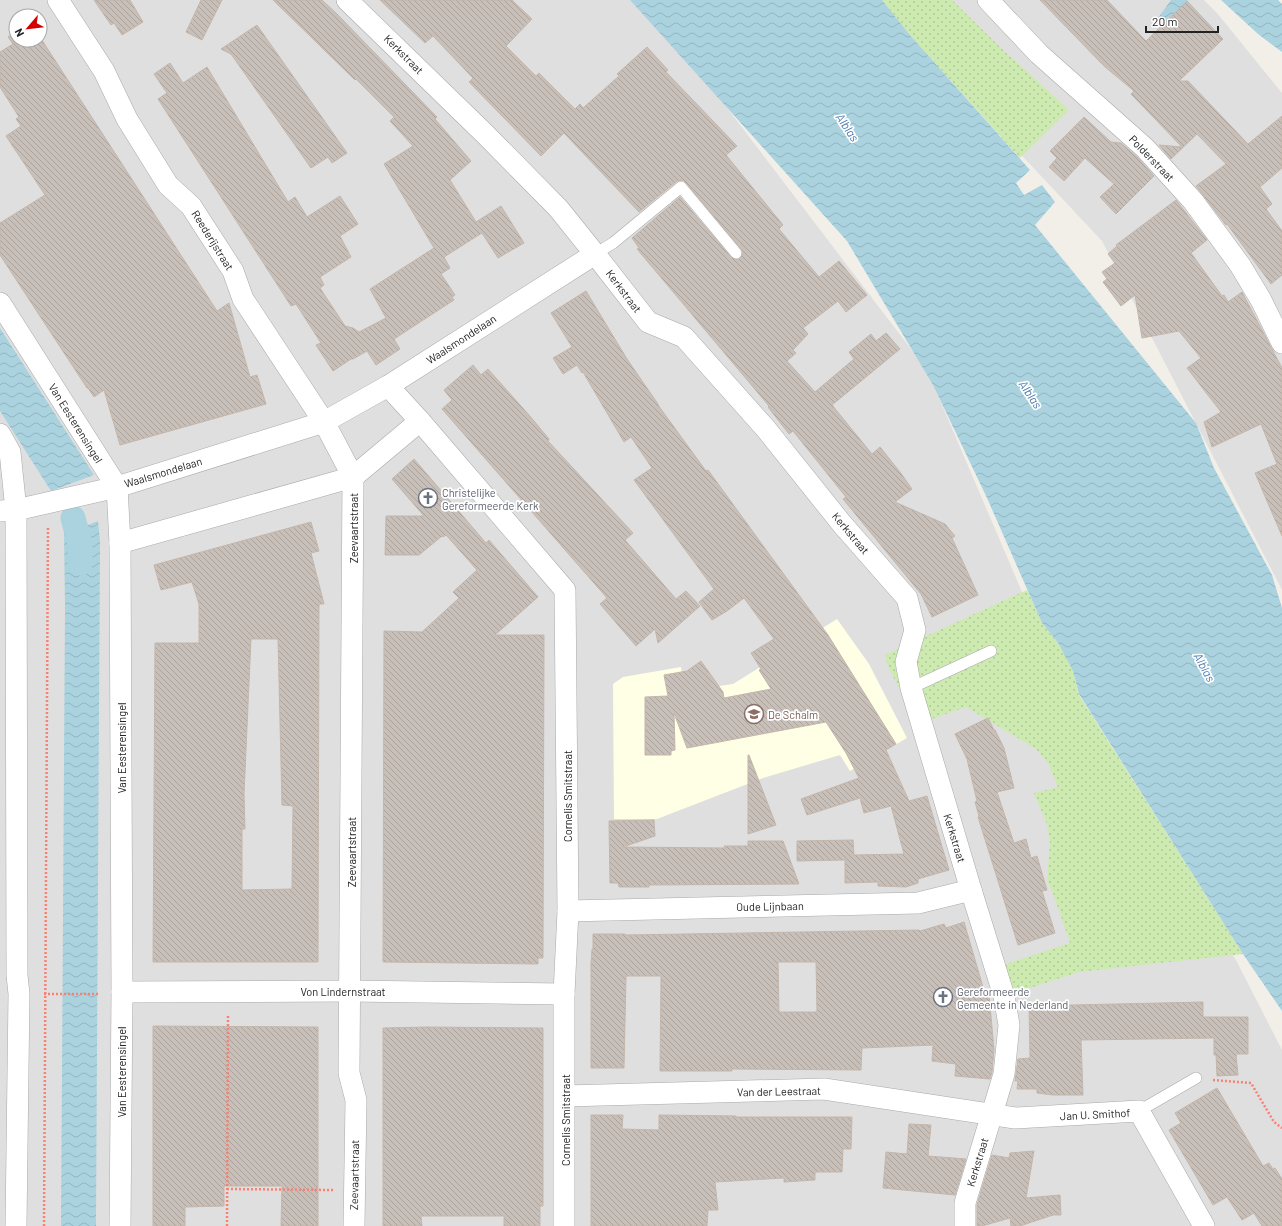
<svg xmlns="http://www.w3.org/2000/svg" width="1282" height="1226" font-family="Barlow,sans-serif">
<style>
.residential{fill:#e0dfdf;fill-rule:evenodd}
.education{fill:#ffffe5}
.grass{fill:url(#grass-dots)}
.water{fill:url(#water-waves)}
.lines{fill:none;stroke-linecap:round;stroke-linejoin:round}
.canal{stroke:#aad3df;stroke-width:25}
.building{fill:url(#building-back-hatch);stroke:#c4b6ab;fill-rule:evenodd}
.service-casing{stroke:#a9a9a9;stroke-width:12}
.minor-casing{stroke:#a9a9a9;stroke-width:22}
.path{stroke:#fa8072;stroke-width:2.5;stroke-dasharray:2 2;stroke-linecap:butt}
.service{stroke:#fff;stroke-width:11}
.minor{stroke:#fff;stroke-width:21}
.labels{text-anchor:middle;dominant-baseline:central;stroke-width:3.5;stroke-linejoin:round;paint-order:stroke}
.street-label{font-size:11px;fill:#222;stroke:#fff}
.worship-label{font-size:11px;fill:#5b616d;stroke:#fff;text-anchor:start}
.education-label{font-size:11px;fill:#785e54;stroke:#fff;text-anchor:start}
.water-label{font-size:12px;font-style:italic;fill:#4a7aab;stroke:#fff}
</style>
<defs>
<pattern id="grass-dots" width="8" height="8" patternUnits="userSpaceOnUse"><rect width="8" height="8" fill="#cdebb0"/><path d="M2 2h.1M6 6h.1" fill="none" stroke="#b0c997" stroke-width="1.8" stroke-linecap="round"/></pattern>
<pattern id="water-waves" width="16" height="10" patternUnits="userSpaceOnUse"><rect width="16" height="10" fill="#aad3df"/><path d="M0 5q4-4 8 0t8 0" fill="none" stroke="#92b5bf"/></pattern>
<pattern id="building-back-hatch" width="6" height="6" patternUnits="userSpaceOnUse"><rect width="6" height="6" fill="#c7bfb8"/><path d="M-1 5l2 2M0 0l6 6M5-1l2 2" fill="none" stroke="#aba49e"/></pattern>
</defs>
<rect width="100%" height="100%" fill="#f2efe9"/>
<!-- residential -->
<g class="residential">
<path d="M0,0H632L692,62L927,370L1037,627L1237,962L1282,1050V1226H0ZM16,16H40V40H16Z"/>
<polygon points="876,0 1204,0 1217,13 1282,93 1282,590 1102,241"/>
</g>
<!-- education -->
<polygon class="education" points="837,619 869,664 907,738 850,771 840,755 763,778 657,819 614,819 613,684 623,677 681,667 684,691 733,684"/>
<!-- grass -->
<g class="grass">
<polygon points="882,0 952,0 1000,47 1069,110 1020,158 909,34"/>
<polygon points="1027,590 1042,623 1058,643 1073,671 1079,695 1243,954 1079,972 1011,994 1003,965 1070,943 1054,896 1047,880 1050,843 1047,824 1034,793 1058,787 1048,763 1036,749 966,707 917,724 887,664 885,655"/>
</g>
<!-- water -->
<g class="water">
<polygon points="630,0 882,0 909,34 1030,170 1016,183 1024,195 1042,185 1055,202 1035,225 1196,423 1214,468 1272,575 1282,608 1282,1011 1243,954 1079,694 1073,671 1058,643 1042,623 987,498 933,385 847,241"/>
<polygon points="1171,0 1188,0 1164,23 1158,18"/>
<polygon points="1221,0 1278,0 1282,4 1282,52 1258,34"/>
<polygon points="0,328 94,475 51,491 0,411"/>
<polygon points="98,521 100,541 96,1226 61,1226 65,607 64,533 75,530"/>
</g>
<g class="lines">
<!-- canal -->
<polyline class="canal" points="73,518 80,544 80,563"/>
</g>
<!-- building -->
<g class="building">
<polygon points="94,0 130,0 143,22 122,35 114,23 111,25"/>
<polygon points="201,0 222,0 202,40 186,32"/>
<polygon points="273,0 322,0 336,13 437,117 435,119 471,161 450,180 476,222 501,206 524,243 498,258 482,233 444,257 450,268 441,274 455,295 452,297 454,300 394,339 400,349 376,365 367,351 353,359 351,359 333,371 316,345 321,343 296,304 291,306 158,99 167,93 154,74 170,63 183,83 207,67 288,202 295,197 307,217 340,196 358,224 340,236 351,257 320,277 324,285 320,288 345,326 353,328 359,332 386,318 370,289 434,248 384,164 413,146 390,121 394,117 356,79 355,80"/>
<polygon points="380,0 512,0 532,19 506,46 536,76 539,73 575,109 580,104 583,108 619,76 617,74 647,47 668,70 666,72 737,146 726,155 783,225 779,229 819,277 839,261 867,295 846,312 838,301 803,328 808,334 793,350 796,353 787,361 815,392 854,359 849,352 871,334 876,341 886,333 900,349 832,405 872,454 880,447 900,472 912,489 895,502 945,524 955,536 952,538 978,595 932,617 921,594 843,499 846,497 793,431 789,434 768,407 769,406 637,249 639,248 632,238 680,197 731,257 737,260 741,258 743,252 741,249 686,183 683,180 677,181 639,212 564,133 541,156 469,82 473,78 433,36 425,43"/>
<polygon points="1040,0 1107,0 1146,41 1187,1 1223,39 1179,81 1188,81 1248,144 1282,116 1282,168 1260,187 1272,204 1266,209 1282,231 1282,275 1271,284 1227,224 1226,225 1196,186 1226,164 1197,134 1171,159 1159,145 1182,147 1131,94 1134,91 1104,66"/>
<polygon points="257,25 347,153 332,163 328,157 311,168 231,54 221,49"/>
<polygon points="16,31 16,40 40,40 40,37 217,311 229,303 250,377 257,375 266,404 120,445 104,390 94,397 88,388 87,388 0,255 0,223 45,195 6,136 21,126 16,119 19,117 0,87 0,52 13,44 8,37"/>
<polygon points="1084,117 1111,142 1121,143 1137,157 1154,176 1116,214 1100,197 1114,184 1085,158 1064,181 1049,167 1057,158 1050,151"/>
<polygon points="1176,200 1207,240 1191,253 1222,296 1224,295 1228,302 1242,292 1282,368 1282,536 1255,473 1277,464 1261,424 1212,447 1204,422 1221,412 1187,368 1201,358 1179,331 1142,338 1135,295 1121,306 1103,282 1107,279 1102,272 1115,263 1108,254 1117,246 1116,245"/>
<polygon points="586,291 627,359 658,404 658,405 706,471 708,470 828,635 896,744 886,750 909,801 927,796 949,870 918,879 918,883 906,887 878,886 878,882 845,883 845,860 797,861 797,841 853,840 854,855 904,854 891,806 864,813 860,798 807,815 801,799 859,778 846,753 826,722 687,748 674,713 675,750 671,751 671,755 645,755 645,697 668,696 664,675 687,671 701,661 723,692 724,698 771,689 759,670 761,669 751,653 774,639 744,598 727,611 712,620 699,602 714,589 634,480 652,468 631,437 624,442 583,372 582,373 577,365 563,374 553,358 572,347 551,313"/>
<polygon points="473,365 481,375 488,369 529,415 549,439 548,441 633,533 625,540 676,599 686,591 700,606 658,643 655,629 636,646 600,604 607,598 442,409 452,400 444,390"/>
<polygon points="414,459 486,543 489,540 538,597 495,635 544,635 543,958 538,958 538,964 383,962 384,631 422,632 459,598 453,592 477,570 446,535 443,537 442,536 419,555 385,555 386,516 424,516 392,479"/>
<path d="M311,522L319,551L311,553L324,604H319L318,962H153L155,643H199V604L192,582L161,590L154,565ZM251,639H278L282,805L293,806L292,889L242,890V829H245L244,794Z"/>
<polygon points="988,718 994,730 995,730 1004,748 1014,788 997,792 1014,843 1026,839 1031,858 1037,856 1047,890 1042,891 1055,933 1018,945 978,817 979,816 975,802 977,801 967,759 955,734"/>
<polygon points="748,755 749,755 776,825 748,834"/>
<polygon points="654,820 655,836 623,847 725,848 724,846 748,846 748,841 783,841 799,884 649,885 649,887 619,887 618,883 610,883 609,821"/>
<path d="M964,922L985,994H989L994,1050L992,1072L990,1079L955,1076L956,1064L932,1061L933,1045L862,1048L861,1070L732,1069V1071H660L661,976H626L624,1068H591V964L592,949H593V934H625V935L919,930L920,931L944,924L946,928ZM778,962H816L817,1012H779Z"/>
<polygon points="1203,1002 1203,1017 1248,1017 1248,1054 1236,1054 1238,1075 1217,1076 1216,1055 1214,1055 1214,1038 1081,1040 1083,1095 1053,1095 1037,1093 1037,1089 1017,1089 1018,1081 1015,1081 1018,1059 1030,1058 1029,1006"/>
<polygon points="153,1026 318,1027 318,1226 281,1226 282,1186 224,1186 224,1206 185,1207 185,1226 153,1226"/>
<polygon points="427,1027 543,1028 543,1206 540,1206 540,1226 504,1226 504,1216 421,1216 422,1226 383,1226 383,1028"/>
<polygon points="1217,1088 1263,1166 1269,1163 1273,1169 1275,1168 1282,1179 1282,1226 1262,1226 1254,1213 1242,1220 1227,1197 1213,1205 1169,1130 1181,1123 1175,1113"/>
<polygon points="591,1115 623,1115 622,1129 659,1130 659,1115 736,1116 736,1117 852,1117 851,1149 843,1149 842,1172 815,1172 815,1180 784,1182 784,1178 715,1182 718,1210 708,1210 707,1226 591,1226"/>
<polygon points="909,1124 931,1125 928,1156 966,1159 955,1195 883,1188 886,1152 907,1154"/>
<polygon points="1034,1151 1026,1198 1060,1195 1061,1215 1053,1215 1020,1226 1011,1226 1010,1218 982,1226 977,1226 977,1205 992,1155 1009,1158 1010,1153"/>
</g>
<g class="lines">
<!-- service casing -->
<g class="service-casing">
<g id="service">
<polyline points="595,254 613,243 681,187 736,253"/>
<polyline points="911,688 991,651"/>
<polyline points="1139,1111 1196,1078"/>
</g>
</g>
<!-- minor casing -->
<g class="minor-casing">
<g id="minor">
<polyline points="58,0 104,71 127,119 168,185 191,206 233,271 243,299 324,422 353,477 349,1073 356,1100 354,1226"/>
<polyline points="347,0 485,134 558,208 595,254 648,322 684,337 766,429 842,524 907,598 915,630 906,662 911,688 971,890 1004,996 1009,1025 1004,1074 965,1203 965,1226"/>
<polyline points="988,0 1039,54 1145,148 1193,201 1240,265 1261,300 1282,343"/>
<polyline points="0,303 117,487 120,543 122,992 120,1226"/>
<polyline points="388,386 420,421 565,590 568,911 564,994 564,1226"/>
<polyline points="0,434 10,452 16,510 17,975 19,994 16,1226"/>
<polyline points="0,511 16,510 117,487 324,422 388,386 595,254"/>
<polyline points="120,543 353,477 420,421"/>
<polyline points="568,911 918,903 971,890"/>
<polyline points="122,992 350,991 564,994"/>
<polyline points="565,1096 824,1089 1015,1118 1139,1111 1204,1226"/>
</g>
</g>
<!-- path -->
<g class="path">
<polyline points="44,994 99,994"/>
<polyline points="1213,1080 1251,1083 1274,1122 1282,1128"/>
<polyline points="227,1189 333,1190"/>
<polyline points="44,1226 48,527"/>
<polyline points="227,1226 228,1015"/>
</g>
<!-- service -->
<use href="#service" class="service"/>
<!-- minor -->
<use href="#minor" class="minor"/>
</g>
<!-- icons -->
<defs>
<g id="church-ring" transform="scale(1)"><circle r="9.5" fill="#fff" stroke="#6b7280" stroke-width="1.5"/><path d="M-1.2-6h2.4v3.5h3.3v2.4h-3.3V6h-2.4V-.1h-3.3v-2.4h3.3Z" fill="#6b7280"/></g>
<g id="school-ring" transform="scale(1)"><circle r="9.5" fill="#fff" stroke="#8d6e63" stroke-width="1.5"/><path d="M0-5L7-2L0 1L-7-2ZM-4 1L0 2.5L4 1V4Q0 6-4 4Z" fill="#8d6e63"/></g>
</defs>
<g fill-rule="evenodd">
<use href="#church-ring" x="428" y="498"/>
<use href="#school-ring" x="754" y="714"/>
<use href="#church-ring" x="943" y="997"/>
</g>
<g class="labels">
<!-- street labels -->
<g class="street-label">
<text transform="translate(404 54) rotate(45)">Kerkstraat</text>
<text transform="translate(1152 158) rotate(46)">Polderstraat</text>
<text transform="translate(213 240) rotate(58)">Reederijstraat</text>
<text transform="translate(624 291) rotate(53)">Kerkstraat</text>
<text transform="translate(461 339) rotate(-33)">Waalsmondelaan</text>
<text transform="translate(76 423) rotate(58)">Van Eesterensingel</text>
<text transform="translate(163 472) rotate(-17)">Waalsmondelaan</text>
<text transform="translate(353 528) rotate(-90)">Zeevaartstraat</text>
<text transform="translate(851 533) rotate(50)">Kerkstraat</text>
<text transform="translate(121 748) rotate(-90)">Van Eesterensingel</text>
<text transform="translate(567 796) rotate(-90)">Cornelis Smitstraat</text>
<text transform="translate(955 838) rotate(73)">Kerkstraat</text>
<text transform="translate(351 852) rotate(-90)">Zeevaartstraat</text>
<text transform="translate(770 906) rotate(-1)">Oude Lijnbaan</text>
<text x="343" y="991">Von Lindernstraat</text>
<text transform="translate(121 1072) rotate(-90)">Van Eesterensingel</text>
<text transform="translate(779 1091) rotate(-1)">Van der Leestraat</text>
<text transform="translate(1095 1114) rotate(-3)">Jan U. Smithof</text>
<text transform="translate(565 1120) rotate(-90)">Cornelis Smitstraat</text>
<text transform="translate(977 1162) rotate(-73)">Kerkstraat</text>
<text transform="translate(354 1175) rotate(-89)">Zeevaartstraat</text>
</g>
<!-- worship labels -->
<g class="worship-label">
<text x="442" y="492">Christelijke<tspan x="442" dy="13">Gereformeerde Kerk</tspan></text>
<text x="957" y="991">Gereformeerde<tspan x="957" dy="13">Gemeente in Nederland</tspan></text>
</g>
<!-- education labels -->
<g class="education-label">
<text x="768" y="714">De Schalm</text>
</g>
<!-- water labels -->
<g class="water-label">
<text transform="translate(848 127) rotate(56)">Alblas</text>
<text transform="translate(1031 394) rotate(56)">Alblas</text>
<text transform="translate(1205 667) rotate(62)">Alblas</text>
</g>
</g>
<!-- north arrow -->
<g transform="translate(28 28) rotate(242)"><circle r="19" fill="#ffffff" stroke="#a7a7a7"/>
<path d="M0-3L7 15L0 10L-7 15Z" fill="#d40000"/>
<text y="-6" font-size="11" font-weight="bold" text-anchor="middle" fill="#222222">N</text>
</g>
<!-- scale -->
<path d="M1146 26v6h72v-6" fill="none" stroke="#222222" stroke-width="2"/>
<text x="1152" y="26" font-size="12" fill="#222222" stroke="#ffffff" stroke-width="3" paint-order="stroke">20 m</text>
</svg>
